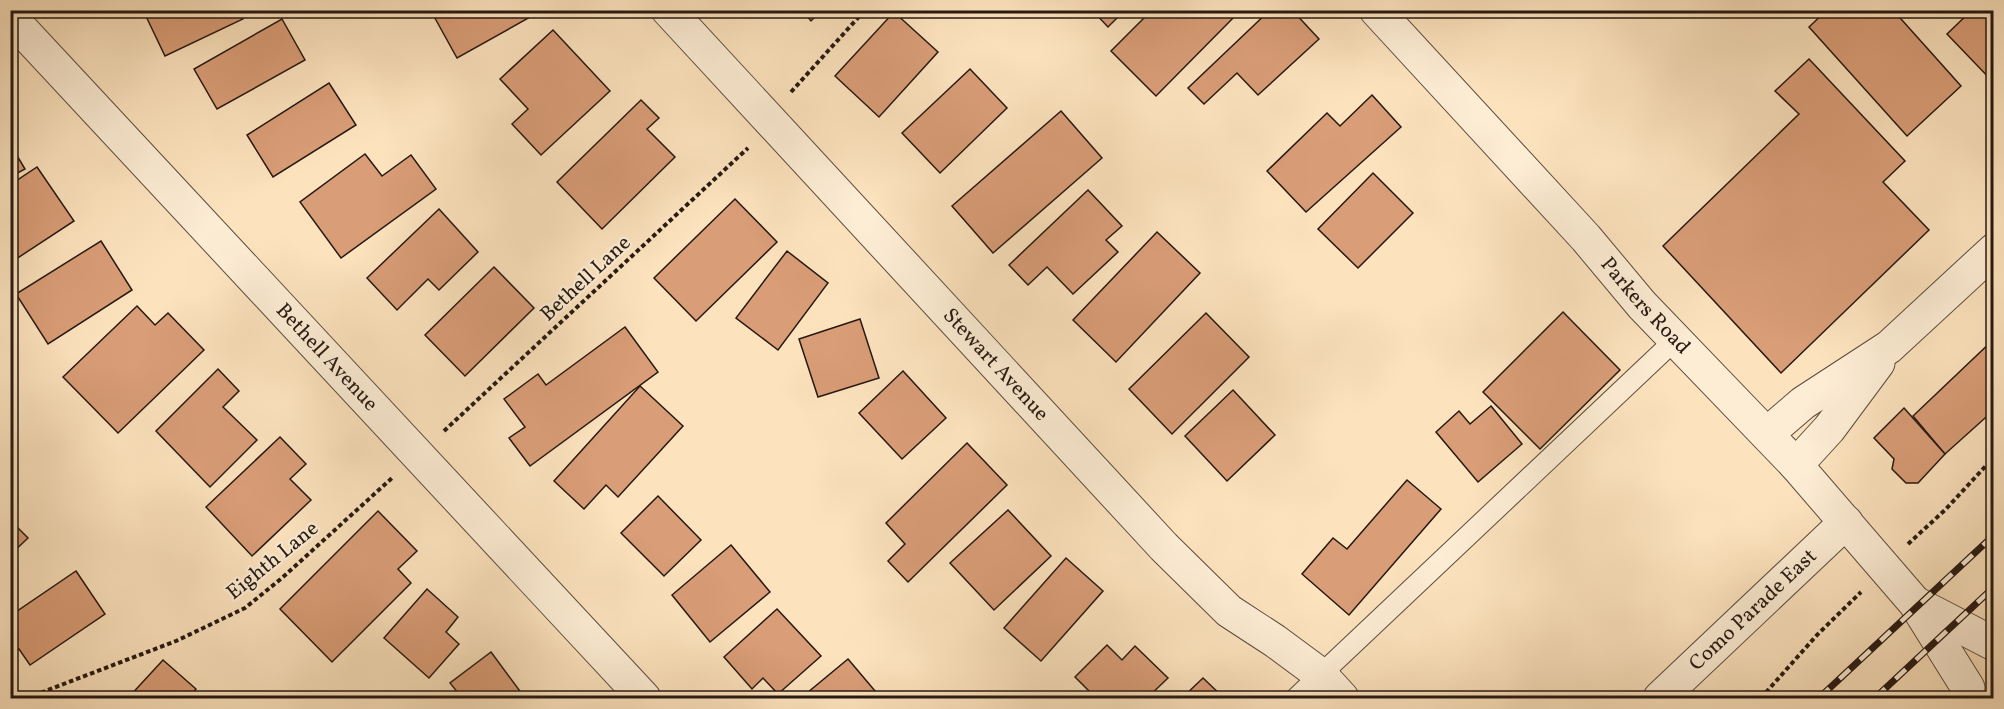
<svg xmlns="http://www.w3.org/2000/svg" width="2004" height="709" font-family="Vollkorn,serif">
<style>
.building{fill:#d99d77;stroke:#261912;stroke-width:1.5}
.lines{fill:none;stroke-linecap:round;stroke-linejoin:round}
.service-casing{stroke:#5c4c3d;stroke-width:22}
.minor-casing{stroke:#5c4c3d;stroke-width:35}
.tertiary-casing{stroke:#5c4c3d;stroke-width:35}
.path{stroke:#261912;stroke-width:4;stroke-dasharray:4.5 3;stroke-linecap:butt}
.service{stroke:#fdedd5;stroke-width:20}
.minor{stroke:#fdedd5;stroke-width:33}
.tertiary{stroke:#fdedd5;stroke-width:33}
.rail-casing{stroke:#261912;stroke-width:7}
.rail{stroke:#fdedd5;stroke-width:4.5;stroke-dasharray:14;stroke-linecap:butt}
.labels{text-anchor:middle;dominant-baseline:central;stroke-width:4.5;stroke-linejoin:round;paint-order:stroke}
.street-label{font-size:21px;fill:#261912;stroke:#fdedd5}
</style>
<rect width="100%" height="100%" fill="#fce3be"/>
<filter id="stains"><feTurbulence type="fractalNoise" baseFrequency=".00333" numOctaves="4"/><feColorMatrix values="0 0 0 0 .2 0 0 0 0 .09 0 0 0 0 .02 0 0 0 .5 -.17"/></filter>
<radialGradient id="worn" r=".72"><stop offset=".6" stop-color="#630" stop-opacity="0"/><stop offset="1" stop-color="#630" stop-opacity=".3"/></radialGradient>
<!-- building -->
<g class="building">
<polygon points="143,10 239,10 243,19 165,56"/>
<polygon points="432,10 529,10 532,16 457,58 431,11"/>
<polygon points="802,10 822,10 811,21"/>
<polygon points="1092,10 1125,10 1108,27"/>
<polygon points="1152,10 1229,10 1235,16 1156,96 1111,51"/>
<polygon points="1270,10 1292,10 1319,39 1258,95 1237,73 1204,104 1188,88"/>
<polygon points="1827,10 1893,10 1961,86 1907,136 1809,27"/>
<polygon points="1972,10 1994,10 1994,83 1947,34"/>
<polygon points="894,12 938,52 879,117 835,76"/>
<polygon points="282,19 305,60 217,109 194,69"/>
<polygon points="553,30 610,91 541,155 512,124 528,109 500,79"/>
<polygon points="1809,59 1905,161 1883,182 1929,230 1781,373 1663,246 1799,114 1775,91"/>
<polygon points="970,69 1007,108 940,173 902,133"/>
<polygon points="329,83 356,125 273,177 247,135"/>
<polygon points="1372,95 1401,127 1306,212 1267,171 1327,113 1340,126"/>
<polygon points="641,100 659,118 647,129 675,157 602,229 557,182"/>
<polygon points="1061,111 1102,158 993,253 952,206"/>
<polygon points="10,144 25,169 10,177"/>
<polygon points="365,154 382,176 411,155 436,189 341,258 300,202"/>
<polygon points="37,167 74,221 10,263 10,185"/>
<polygon points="1373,173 1413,213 1358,268 1318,229"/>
<polygon points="1088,190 1122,226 1106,240 1118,252 1073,294 1047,267 1028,285 1009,265"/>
<polygon points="735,199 777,242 696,321 654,278"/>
<polygon points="439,209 478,252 439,290 428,279 397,310 367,278"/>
<polygon points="1157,232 1200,273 1116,362 1073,320"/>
<polygon points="101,241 132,290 48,344 16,294"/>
<polygon points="787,251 828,283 778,350 736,318"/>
<polygon points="494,267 534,308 465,376 425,335"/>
<polygon points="137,306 155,325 168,313 204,350 118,433 63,377"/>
<polygon points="1563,312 1620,370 1540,449 1483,392"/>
<polygon points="1206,313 1249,357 1172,434 1129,389"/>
<polygon points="860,319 879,378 818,397 799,339"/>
<polygon points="625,327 658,372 530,466 509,438 525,427 504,399 538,374 546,385"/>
<polygon points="1994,339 1994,410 1945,454 1913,416"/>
<polygon points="218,369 239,391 223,407 257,440 210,487 156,431"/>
<polygon points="903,371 946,418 902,459 859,413"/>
<polygon points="640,386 683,426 618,497 606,485 584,509 554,481"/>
<polygon points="1233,390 1275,435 1227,481 1185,436"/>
<polygon points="1491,406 1522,444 1478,482 1436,432 1459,411 1470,424"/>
<polygon points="1904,408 1945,454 1918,483 1906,483 1892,469 1894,459 1874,438"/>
<polygon points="280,437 306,464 290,479 311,500 252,556 206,507"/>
<polygon points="967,443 1007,485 908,582 888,561 905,544 886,523"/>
<polygon points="1407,480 1441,509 1349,615 1302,574 1333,538 1347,549"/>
<polygon points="658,496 701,540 664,576 621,533"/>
<polygon points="1008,510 1051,556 994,610 950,563"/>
<polygon points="378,511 417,551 398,569 411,583 332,662 280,609"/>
<polygon points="10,520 28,538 10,555"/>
<polygon points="731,545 770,592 710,642 672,595"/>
<polygon points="1066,558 1103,591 1041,661 1004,628"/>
<polygon points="76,571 105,614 30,665 19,649 10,654 10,616"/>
<polygon points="427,589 458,617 446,632 459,644 429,678 384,638"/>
<polygon points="777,609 821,656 778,694 763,678 752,689 724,657"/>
<polygon points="1107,645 1122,660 1135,646 1168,678 1147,698 1086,698 1091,693 1075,677"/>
<polygon points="491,652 525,698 462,698 450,683"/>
<polygon points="848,659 881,698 801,698"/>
<polygon points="163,660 196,689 188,698 128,698"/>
<polygon points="1203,678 1224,698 1182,698"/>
</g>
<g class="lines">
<!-- service casing -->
<g class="service-casing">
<polyline id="service" points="1296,698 1675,340"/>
</g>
<!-- minor casing -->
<g class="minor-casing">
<g id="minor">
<path id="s1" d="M668,10L1164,547L1229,611L1275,641L1321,675L1342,698"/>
<path id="s2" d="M10,17L644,698"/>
</g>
</g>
<!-- tertiary casing -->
<g class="tertiary-casing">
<g id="tertiary">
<path id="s3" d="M1376,10L1586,238L1642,305L1796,465L1915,603L1968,688"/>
<polyline points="1767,434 1803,403 1889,347 1994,250"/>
<polyline points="1796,465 1829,429 1878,363"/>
<polyline points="1917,604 1994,644"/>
<path id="s4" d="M1660,698L1846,522"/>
</g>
</g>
<!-- path -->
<g class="path">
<polyline points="791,92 865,10"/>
<polyline points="444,431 748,148"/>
<polyline points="1908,544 1945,510 1994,457"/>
<polyline points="27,698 176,641 245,608 282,578 392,478"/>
<polyline points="1761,698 1817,635 1861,592"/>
</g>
<!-- service -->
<use href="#service" class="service"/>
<!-- minor -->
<use href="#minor" class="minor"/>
<!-- tertiary -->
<use href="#tertiary" class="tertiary"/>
<!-- rail casing -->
<g class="rail-casing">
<g id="rail">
<polyline points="1819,698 1994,535"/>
<polyline points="1875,698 1994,587"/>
</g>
</g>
<!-- rail -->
<use href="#rail" class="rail"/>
</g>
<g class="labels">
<!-- street labels -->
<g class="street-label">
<text transform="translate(586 279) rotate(-43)">Bethell Lane</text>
<text stroke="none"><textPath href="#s3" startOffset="400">Parkers Road</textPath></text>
<text stroke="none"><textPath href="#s2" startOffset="465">Bethell Avenue</textPath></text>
<text stroke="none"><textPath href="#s1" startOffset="483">Stewart Avenue</textPath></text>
<text transform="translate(273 561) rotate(-39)">Eighth Lane</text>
<text stroke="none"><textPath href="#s4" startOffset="128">Como Parade East</textPath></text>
</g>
</g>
<!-- margin -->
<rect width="2004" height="709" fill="none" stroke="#fce3be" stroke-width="36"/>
<rect x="12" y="12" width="1980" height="685" fill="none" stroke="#261912" stroke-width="3"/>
<rect x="18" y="18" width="1968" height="673" fill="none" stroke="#261912" stroke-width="1.5"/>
<rect width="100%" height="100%" filter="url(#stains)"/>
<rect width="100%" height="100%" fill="url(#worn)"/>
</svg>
